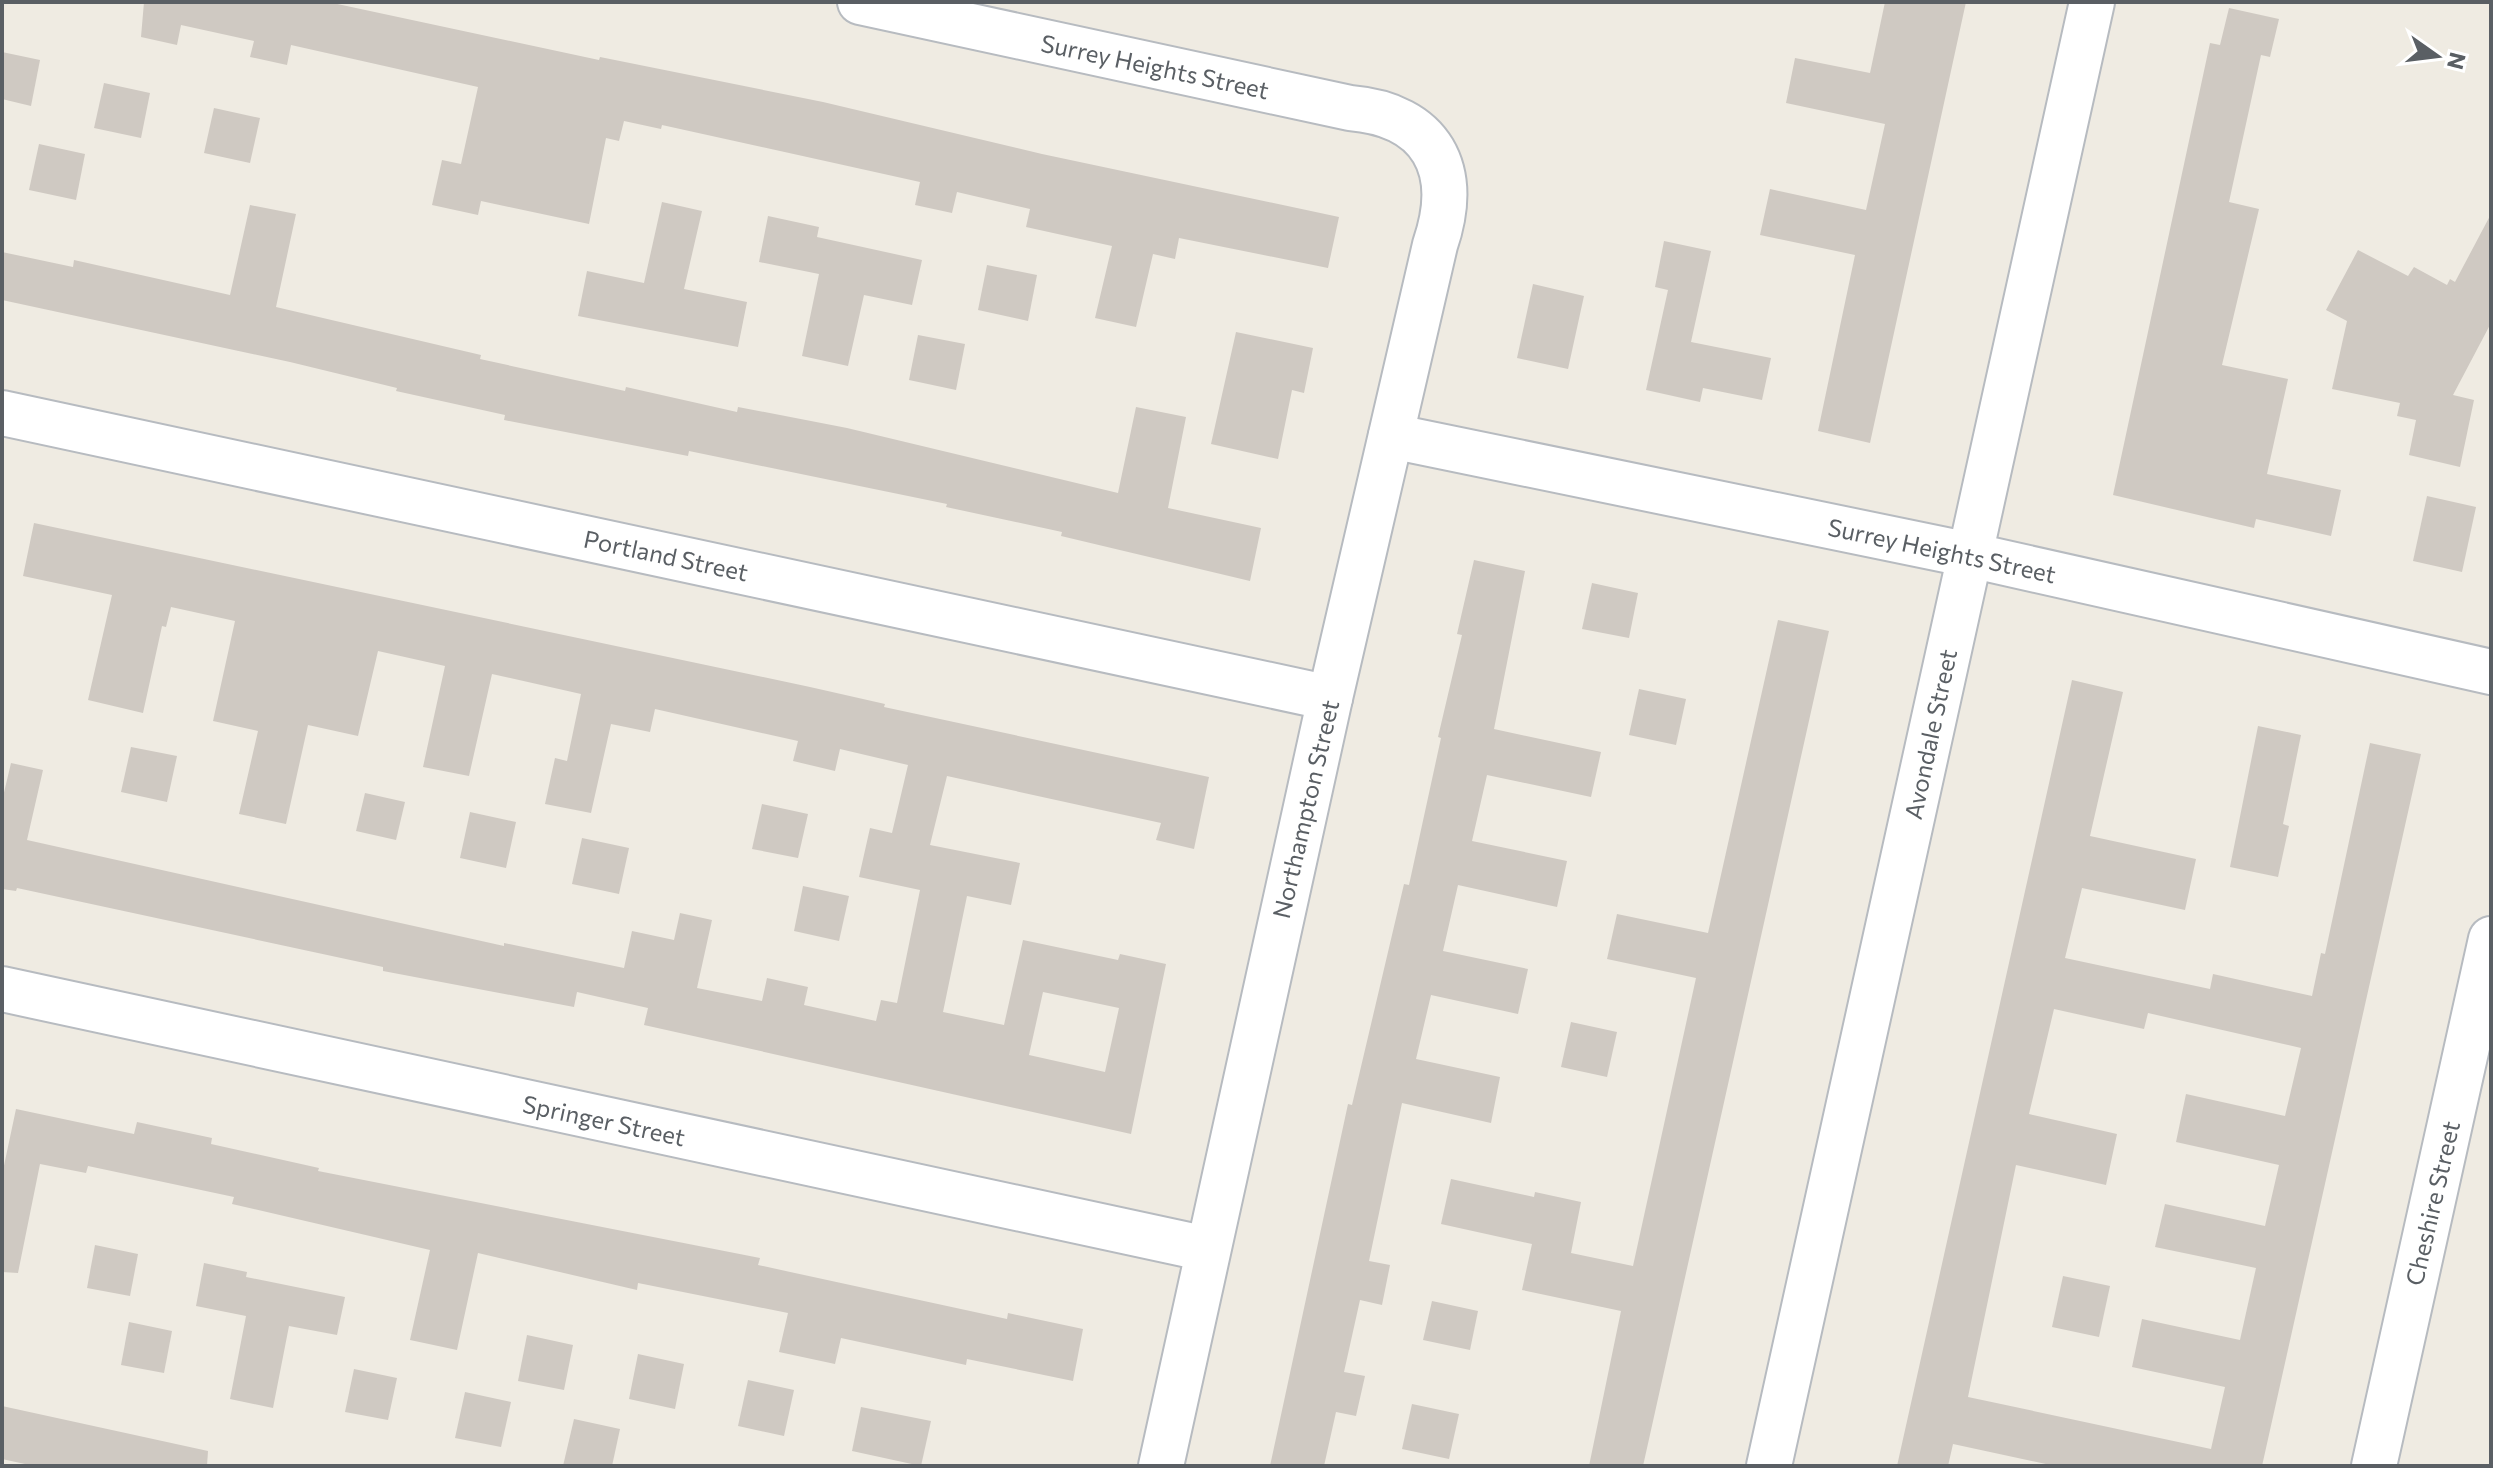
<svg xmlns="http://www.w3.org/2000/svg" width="2493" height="1468" font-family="Commissioner,sans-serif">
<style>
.building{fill:#cfc9c2;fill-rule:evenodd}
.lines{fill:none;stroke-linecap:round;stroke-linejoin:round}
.minor-casing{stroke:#b7bbc0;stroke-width:48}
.minor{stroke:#fff;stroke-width:44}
.labels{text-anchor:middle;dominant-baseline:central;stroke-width:7;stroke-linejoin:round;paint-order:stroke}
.street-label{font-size:24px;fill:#5a5f64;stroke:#fff}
</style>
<rect width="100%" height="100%" fill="#efebe2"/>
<!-- building -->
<g class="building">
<polygon points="144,2 328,2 599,60 600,57 823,102 1042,154 1339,217 1328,268 1179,238 1175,259 1153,254 1136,327 1095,318 1112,246 1026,227 1030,209 957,192 952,213 915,205 920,182 662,125 661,129 624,121 619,141 606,138 589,224 481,201 478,215 432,205 442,160 461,164 478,87 291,45 287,65 250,57 254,41 181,25 177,45 141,37"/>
<polygon points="1885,2 1966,2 1870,443 1818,431 1855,255 1760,235 1770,189 1866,210 1885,124 1786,103 1795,58 1870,73"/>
<polygon points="2229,8 2279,19 2270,57 2261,55 2229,202 2259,209 2222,365 2288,379 2267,474 2341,490 2331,536 2256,519 2254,528 2113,495 2210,43 2220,45"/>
<polygon points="2,52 40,60 31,106 2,99"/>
<polygon points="104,83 150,93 141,138 94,128"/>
<polygon points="214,108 260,118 250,163 204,153"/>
<polygon points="39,144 85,154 76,200 29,190"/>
<polygon points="662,202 702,211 684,289 747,302 738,347 578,316 587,271 644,283"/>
<polygon points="250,205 296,214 276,307 481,355 480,359 625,391 626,387 737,412 738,407 847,428 1118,493 1136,407 1186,417 1168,508 1261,528 1250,581 1061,536 1062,532 946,507 947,504 689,451 688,456 504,420 505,415 396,391 397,388 290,362 2,300 2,252 73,267 74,260 230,295"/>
<polygon points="2491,214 2491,323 2453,395 2474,400 2460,467 2409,455 2416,420 2397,416 2400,403 2332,389 2347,321 2326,310 2358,250 2408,276 2414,267 2447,285 2450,279 2455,282"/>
<polygon points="768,216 819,227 817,237 922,260 912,305 864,295 848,366 802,356 819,274 759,262"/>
<polygon points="1664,241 1711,251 1691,342 1771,358 1762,400 1703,388 1700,402 1646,390 1668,290 1655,287"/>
<polygon points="987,265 1037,275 1028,321 978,310"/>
<polygon points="1533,284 1584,296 1568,369 1517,358"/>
<polygon points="1236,332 1313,348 1304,393 1292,390 1278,459 1211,444"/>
<polygon points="918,335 965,344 956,390 909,380"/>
<polygon points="2427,496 2476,507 2462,572 2413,561"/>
<path d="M34,523L810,687L885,704L884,707L1209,777L1194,849L1156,840L1161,823L947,776L930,845L1020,863L1011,905L967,896L943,1012L1004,1025L1023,940L1118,960L1120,954L1166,964L1131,1134L644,1025L648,1008L577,992L574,1007L383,971V967L17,888L16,891L2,889V801L11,763L43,770L27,840L504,946V943L624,968L632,931L674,940L680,913L712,920L697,988L762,1001L767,978L808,987L804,1005L876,1021L881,1000L897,1003L920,890L859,877L870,828L892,833L908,765L840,749L835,771L793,761L798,741L655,709L650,732L611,724L591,813L545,804L555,758L567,761L581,694L492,674L469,776L423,767L445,666L378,651L358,736L308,725L286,824L239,814L258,731L213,721L235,621L171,607L166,627L162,626L143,713L88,700L112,595L23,576ZM1043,992L1119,1008L1105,1072L1029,1055Z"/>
<polygon points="1474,560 1525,571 1494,729 1601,752 1591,797 1487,775 1472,841 1567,861 1557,907 1458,885 1443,951 1528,969 1518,1014 1431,995 1416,1059 1500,1077 1491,1123 1402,1103 1369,1261 1390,1265 1382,1305 1360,1300 1344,1372 1365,1376 1356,1416 1336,1412 1324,1466 1270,1466 1348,1104 1352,1105 1404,884 1409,885 1441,738 1438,737 1462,635 1457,634"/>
<polygon points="1592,583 1638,593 1629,638 1582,629"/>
<polygon points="1778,620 1829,631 1643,1466 1589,1466 1621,1311 1522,1290 1532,1244 1441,1224 1451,1179 1534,1197 1535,1192 1581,1202 1571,1253 1633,1266 1696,978 1607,959 1617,914 1708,933"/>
<path d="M2072,680L2123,692L2090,836L2196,859L2185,910L2082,888L2065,958L2210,989L2213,974L2312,996L2321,953L2325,954L2370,743L2421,754L2262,1466H2055L1953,1444L1948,1466H1897ZM2054,1009L2144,1029L2148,1013L2301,1048L2285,1116L2186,1094L2176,1142L2279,1165L2265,1226L2165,1204L2155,1247L2256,1268L2240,1340L2142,1319L2132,1367L2225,1387L2211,1449L1968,1397L2016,1165L2106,1185L2117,1134L2029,1114Z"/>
<polygon points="1639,689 1686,699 1676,745 1629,735"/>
<polygon points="2258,726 2301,735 2283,824 2289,826 2278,877 2230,867"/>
<polygon points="131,747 177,756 167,802 121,792"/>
<polygon points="365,793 405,802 396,840 356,831"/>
<polygon points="762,804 808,814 798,858 752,849"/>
<polygon points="470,812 516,822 506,868 460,858"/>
<polygon points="582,838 629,848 619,894 572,884"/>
<polygon points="803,886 849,896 839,941 794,931"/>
<polygon points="1571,1022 1617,1032 1607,1077 1561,1067"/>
<polygon points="16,1109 134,1134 137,1122 212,1138 211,1144 319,1168 318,1171 760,1258 758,1265 1007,1319 1008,1313 1083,1329 1073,1381 967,1359 966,1365 841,1338 835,1364 779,1352 788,1313 638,1283 637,1290 478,1253 457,1350 410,1340 430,1250 232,1204 234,1197 88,1166 86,1173 40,1164 18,1273 2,1272 2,1175"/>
<polygon points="95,1245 138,1254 130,1296 87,1288"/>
<polygon points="204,1263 247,1272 246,1277 345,1297 337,1335 289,1326 273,1408 230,1399 246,1316 196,1306"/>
<polygon points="2063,1276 2110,1286 2099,1337 2052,1327"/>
<polygon points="1432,1301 1478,1311 1470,1350 1423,1340"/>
<polygon points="129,1322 172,1331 164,1373 121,1365"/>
<polygon points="527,1335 573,1345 564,1390 518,1381"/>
<polygon points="638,1354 684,1364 675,1409 629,1399"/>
<polygon points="354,1369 397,1378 388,1420 345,1412"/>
<polygon points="748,1380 794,1390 784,1436 738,1426"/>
<polygon points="465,1392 511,1402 501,1447 455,1438"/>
<polygon points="1412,1404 1459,1414 1449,1459 1402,1449"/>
<polygon points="2,1406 208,1451 207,1466 34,1466 2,1459"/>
<polygon points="861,1407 931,1421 921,1466 852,1451"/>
<polygon points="574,1419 620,1429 612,1466 563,1466"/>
</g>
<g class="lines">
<!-- minor casing -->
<g class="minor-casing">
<g id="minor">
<path d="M860,2L1350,108C1432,115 1461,169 1435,245L1330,698L1161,1466"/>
<polyline points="2,413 1330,698"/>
<polyline points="1391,436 1970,555 2491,672"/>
<polyline points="2,989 1207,1249"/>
<polyline points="1769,1466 2092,2"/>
<polyline points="2374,1466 2491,939"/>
</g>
</g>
<!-- minor -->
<use href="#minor" class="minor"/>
</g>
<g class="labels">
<!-- street labels -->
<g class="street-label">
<text transform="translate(1155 66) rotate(12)">Surrey Heights Street</text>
<text transform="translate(1942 550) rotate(12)">Surrey Heights Street</text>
<text transform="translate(666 555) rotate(12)">Portland Street</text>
<text transform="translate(1930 734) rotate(-78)">Avondale Street</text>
<text transform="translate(1305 809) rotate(-77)">Northampton Street</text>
<text transform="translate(604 1120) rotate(12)">Springer Street</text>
<text transform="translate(2432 1203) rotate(-77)">Cheshire Street</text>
</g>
</g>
<!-- border -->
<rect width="2493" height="1468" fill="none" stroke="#5a5f64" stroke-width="8"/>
<!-- north arrow -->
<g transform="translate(2437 56) rotate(104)" stroke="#ffffff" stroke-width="6" paint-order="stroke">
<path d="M0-6L14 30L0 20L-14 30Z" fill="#5a5f64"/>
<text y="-12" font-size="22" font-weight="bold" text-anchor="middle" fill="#5a5f64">N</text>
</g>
</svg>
